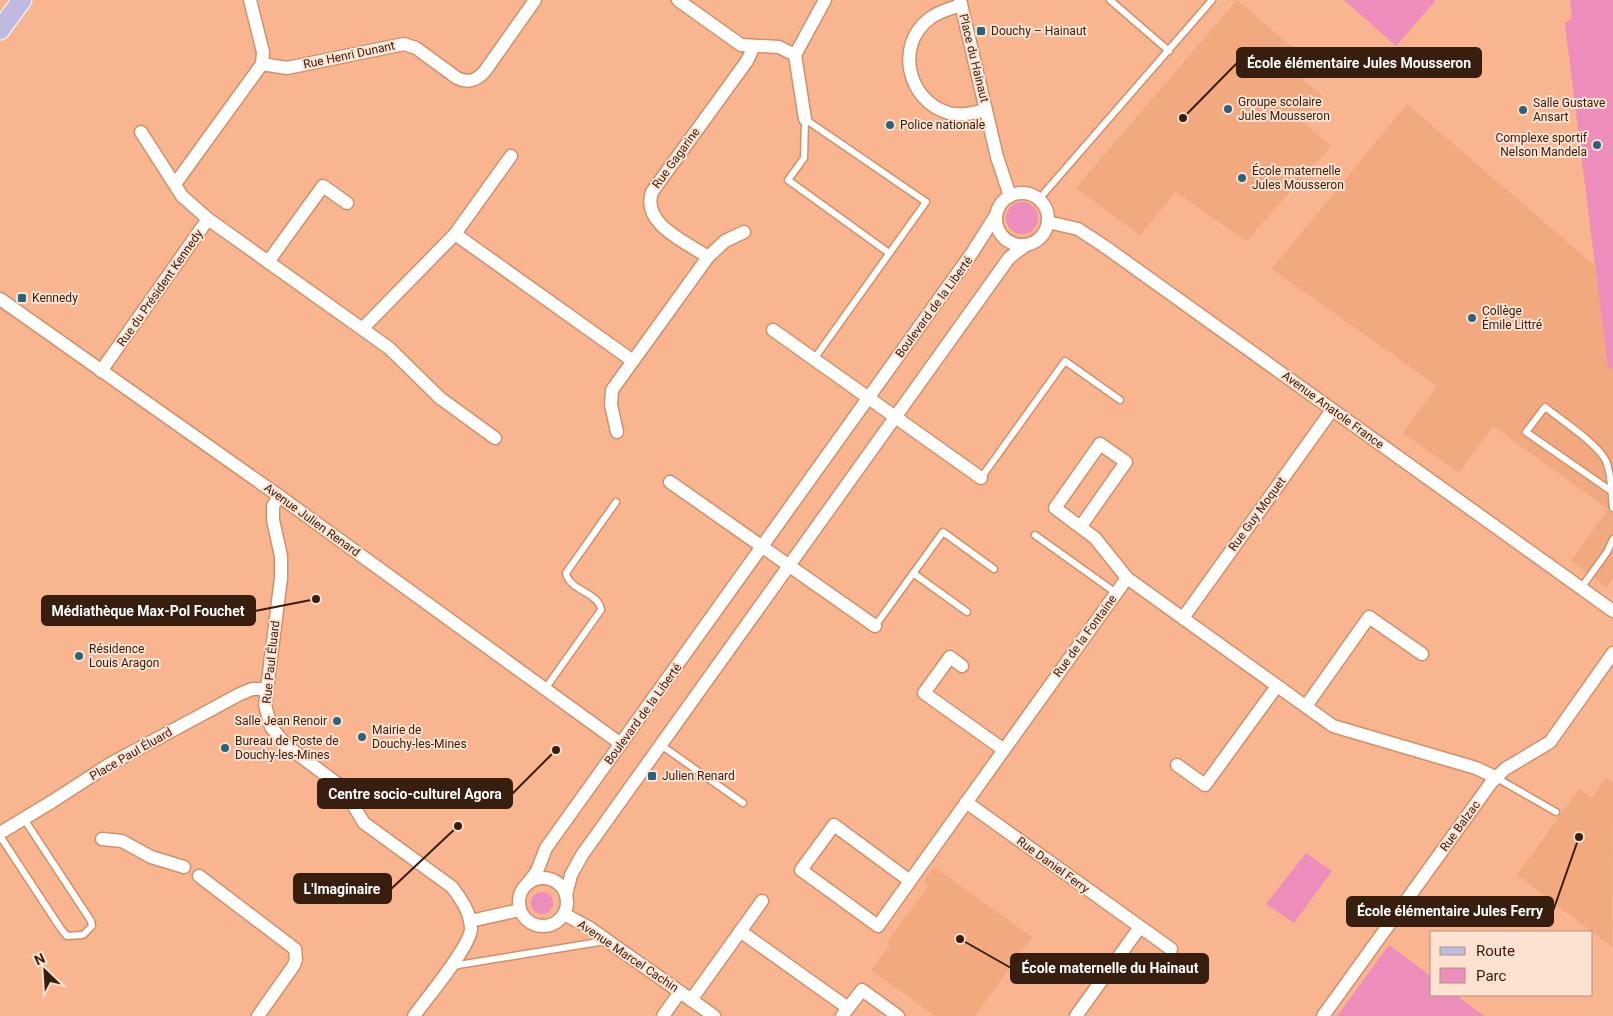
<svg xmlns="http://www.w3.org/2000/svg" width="1613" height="1016" font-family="Roboto,sans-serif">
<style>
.built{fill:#f3a97f}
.green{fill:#ed8dbb}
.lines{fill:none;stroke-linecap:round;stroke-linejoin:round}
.service-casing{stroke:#d1906a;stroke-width:9}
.minor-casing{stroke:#d1906a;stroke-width:15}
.primary-casing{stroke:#fff;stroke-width:21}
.service{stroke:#fff;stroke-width:6}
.minor{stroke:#fff;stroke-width:12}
.primary{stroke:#c0bae2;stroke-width:19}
.poi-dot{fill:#2a637d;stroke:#fde1d1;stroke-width:2}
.labels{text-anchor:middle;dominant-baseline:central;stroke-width:4;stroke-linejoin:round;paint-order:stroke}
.poi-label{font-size:12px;fill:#371e0e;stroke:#fde1d1;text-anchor:start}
.street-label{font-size:12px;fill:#371e0e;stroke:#fde1d1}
.leader{fill:none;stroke:#371e0e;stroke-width:2}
.callout-dot{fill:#371e0e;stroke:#fde1d1;stroke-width:2}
.callout{fill:#371e0e;stroke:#371e0e;stroke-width:2}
.callout-label{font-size:14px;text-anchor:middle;font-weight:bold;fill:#fff}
</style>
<rect width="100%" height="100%" fill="#f9b58f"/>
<!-- built -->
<g class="built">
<polygon points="1237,0 1299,53 1288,67 1322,96 1302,121 1331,146 1246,241 1176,192 1140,235 1076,188"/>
<polygon points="1407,104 1595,266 1608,369 1613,368 1613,578 1606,587 1571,561 1608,509 1493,426 1459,473 1403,433 1437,386 1272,269"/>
<polygon points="1606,778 1613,783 1612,947 1517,875 1579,789 1592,798"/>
<polygon points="934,867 1032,937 975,1016 935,1016 871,970 890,945 887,942 929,885 924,881"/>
</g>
<!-- green -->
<g class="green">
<polygon points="1344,0 1436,0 1396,46"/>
<polygon points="1570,0 1613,0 1613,368 1608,369 1565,24 1572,17"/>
<circle cx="1022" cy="218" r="16"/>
<polygon points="1306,853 1332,871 1294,923 1266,904"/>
<circle cx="542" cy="903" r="11"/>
<polygon points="1389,945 1432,977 1432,995 1456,995 1484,1016 1337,1016"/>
</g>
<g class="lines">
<!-- service casing -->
<g class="service-casing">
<g id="service">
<polyline points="1110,0 1169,51"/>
<polyline points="1039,199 1212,0"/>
<polyline points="814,359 926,202 805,119 804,158 788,180 889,253"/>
<polyline points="981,478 1065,361 1120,400"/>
<path d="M1611,491L1526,432L1545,407C1561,420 1597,443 1606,461C1612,475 1611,493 1613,508"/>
<polyline points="1035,535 1116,593"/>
<polyline points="913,573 967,612"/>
<polyline points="1581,588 1607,552 1613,539"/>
<polyline points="875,626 943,532 994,569"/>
<path d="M545,689L601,610C599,592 569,591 566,573L616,502"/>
<polyline points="661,745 743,803"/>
<polyline points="1495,777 1556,812"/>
<polyline points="0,836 61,929 67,936 83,935 92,926 91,921 24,819"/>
<polyline points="452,966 605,941"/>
</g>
</g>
<!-- minor casing -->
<g class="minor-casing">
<g id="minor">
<polyline points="678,0 741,45 779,47 795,55"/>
<polyline points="960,0 997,157 1010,196"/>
<path d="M961,5C950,9 939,11 929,19C895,45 907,101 949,113C962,116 973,113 986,110"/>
<path d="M262,64L287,68L404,44L416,48L457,78C469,84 477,80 485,71L535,0"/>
<polyline points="805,119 795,55 825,0"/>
<polyline points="175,184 262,64 263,52 250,0"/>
<circle cx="1022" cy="219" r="26"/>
<polyline points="208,219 389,348 440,398 495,438"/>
<polyline points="1048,222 1078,229 1104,246 1613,611"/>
<polyline points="455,234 511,156"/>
<polyline points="708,257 725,241 744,232"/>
<polyline points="268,262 323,186 347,203"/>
<polyline points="0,299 279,496 621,744"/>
<polyline points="363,328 455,234 633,361"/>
<polyline points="773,330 981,478"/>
<polyline points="101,371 208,219 182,196 141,132"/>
<path d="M617,432L611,405L612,390L708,257C686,242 641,224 652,192L747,61L754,46"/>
<polyline points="670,482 875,626"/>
<path d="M279,496L273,506V520L281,556V578L265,705L271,727L287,746L343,788L364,823L452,887C461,899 471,913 471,929C470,947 426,999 414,1016"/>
<polyline points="1127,578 1333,726 1476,768 1495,777"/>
<polyline points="1183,618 1332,410"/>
<polyline points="962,666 950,657 924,693 1004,750"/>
<polyline points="1306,706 1369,617 1422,654"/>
<polyline points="1177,765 1205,785 1277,686"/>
<polyline points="966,802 1171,949"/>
<polyline points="0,833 53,801 110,764 240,694 252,689 267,689"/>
<polyline points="102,839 122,841 151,857 184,867"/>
<polyline points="199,876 295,949 296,959 294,965 258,1016"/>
<circle cx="543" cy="902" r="24"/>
<polyline points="910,881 834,825 801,870 878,926 910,881 1127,578 1095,538 1055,508 1100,444 1126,462 1081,526"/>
<polyline points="528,883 537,871 546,848 972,253 996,215"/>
<polyline points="566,895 571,875 582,855 1009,258 1026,245"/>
<polyline points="564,914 588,927 714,1016"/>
<polyline points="470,921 520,910"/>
<polyline points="740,931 848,1008"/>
<polyline points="691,1000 762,901"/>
<polyline points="663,1016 680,992"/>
<polyline points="842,1016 862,990 898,1016"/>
<polyline points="1076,1016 1140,927"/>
<polyline points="1323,1016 1491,783 1505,769 1550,742 1613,653"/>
</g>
</g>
<!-- primary casing -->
<g class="primary-casing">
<polyline id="primary" points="0,30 22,0"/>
</g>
<!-- service -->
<use href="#service" class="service"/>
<!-- minor -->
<use href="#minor" class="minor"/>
<!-- primary -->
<use href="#primary" class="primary"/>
</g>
<!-- markers -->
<g class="poi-dot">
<rect x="976" y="26" width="10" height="10" rx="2.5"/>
<circle cx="1228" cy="109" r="5"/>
<circle cx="1523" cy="110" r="5"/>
<circle cx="890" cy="125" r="5"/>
<circle cx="1597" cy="145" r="5"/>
<circle cx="1242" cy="178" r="5"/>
<rect x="17" y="293" width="10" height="10" rx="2.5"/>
<circle cx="1472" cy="318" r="5"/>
<circle cx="79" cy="656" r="5"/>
<circle cx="337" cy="721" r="5"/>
<circle cx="362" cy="737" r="5"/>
<circle cx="225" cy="748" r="5"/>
<rect x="647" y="771" width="10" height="10" rx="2.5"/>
</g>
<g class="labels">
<!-- poi labels -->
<g class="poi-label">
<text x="991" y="31">Douchy – Hainaut</text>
<text x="1238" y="102">Groupe scolaire<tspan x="1238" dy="14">Jules Mousseron</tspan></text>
<text x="1533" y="103">Salle Gustave<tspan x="1533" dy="14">Ansart</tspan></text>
<text x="900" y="125">Police nationale</text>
<text x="1587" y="138" text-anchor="end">Complexe sportif<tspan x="1587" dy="14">Nelson Mandela</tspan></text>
<text x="1252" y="171">École maternelle<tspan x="1252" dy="14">Jules Mousseron</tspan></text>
<text x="32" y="298">Kennedy</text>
<text x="1482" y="311">Collège<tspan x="1482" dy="14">Émile Littré</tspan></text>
<text x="89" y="649">Résidence<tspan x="89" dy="14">Louis Aragon</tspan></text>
<text x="327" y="721" text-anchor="end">Salle Jean Renoir</text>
<text x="372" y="730">Mairie de<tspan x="372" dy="14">Douchy-les-Mines</tspan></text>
<text x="235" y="741">Bureau de Poste de<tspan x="235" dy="14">Douchy-les-Mines</tspan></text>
<text x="662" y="776">Julien Renard</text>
</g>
<!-- street labels -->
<g class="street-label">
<text transform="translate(349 55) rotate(-12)">Rue Henri Dunant</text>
<text transform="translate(974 58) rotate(76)">Place du Hainaut</text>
<text transform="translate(676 158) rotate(-54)">Rue Gagarine</text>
<text transform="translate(160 288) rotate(-55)">Rue du Président Kennedy</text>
<text transform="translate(934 307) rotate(-54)">Boulevard de la Liberté</text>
<text transform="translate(1333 410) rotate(36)">Avenue Anatole France</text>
<text transform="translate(1257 514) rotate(-54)">Rue Guy Moquet</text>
<text transform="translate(312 520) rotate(36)">Avenue Julien Renard</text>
<text transform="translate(1085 636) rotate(-54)">Rue de la Fontaine</text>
<text transform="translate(271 662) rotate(-84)">Rue Paul Éluard</text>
<text transform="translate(643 714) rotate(-54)">Boulevard de la Liberté</text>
<text transform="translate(131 754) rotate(-30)">Place Paul Éluard</text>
<text transform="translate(1460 826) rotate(-54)">Rue Balzac</text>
<text transform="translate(1053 865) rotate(36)">Rue Daniel Ferry</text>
<text transform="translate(628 956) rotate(34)">Avenue Marcel Cachin</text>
</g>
</g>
<!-- callouts -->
<path class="leader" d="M1183 118L1237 63M316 599L255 611M556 750L512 794M458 826L391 889M1579 837L1553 911M960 939L1011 968"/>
<g class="callout-dot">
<circle cx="1183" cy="118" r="5"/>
<circle cx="316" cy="599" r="5"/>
<circle cx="556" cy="750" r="5"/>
<circle cx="458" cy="826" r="5"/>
<circle cx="1579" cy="837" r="5"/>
<circle cx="960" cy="939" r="5"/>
</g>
<g class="callout">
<rect x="1237" y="48" width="244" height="29" rx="5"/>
<rect x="42" y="596" width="213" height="29" rx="5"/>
<rect x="318" y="779" width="194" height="29" rx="5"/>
<rect x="294" y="874" width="97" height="29" rx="5"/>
<rect x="1347" y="897" width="206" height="29" rx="5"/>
<rect x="1011" y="954" width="197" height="29" rx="5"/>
</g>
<g class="callout-label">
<text x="1359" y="68">École élémentaire Jules Mousseron</text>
<text x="148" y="616">Médiathèque Max-Pol Fouchet</text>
<text x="415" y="799">Centre socio-culturel Agora</text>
<text x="342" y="894">L'Imaginaire</text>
<text x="1450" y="916">École élémentaire Jules Ferry</text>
<text x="1110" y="973">École maternelle du Hainaut</text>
</g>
<!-- legend -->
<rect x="1430" y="931" width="162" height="65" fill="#fde1d1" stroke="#ae9383"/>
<rect x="1440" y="947" width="25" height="8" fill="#c0bae2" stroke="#ae9383"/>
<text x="1476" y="956" font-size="15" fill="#371e0e">Route</text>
<rect x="1440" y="968" width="25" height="15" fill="#ed8dbb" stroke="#ae9383"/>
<text x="1476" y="981" font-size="15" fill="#371e0e">Parc</text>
<!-- north arrow -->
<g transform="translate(45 971) rotate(335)" stroke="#fde1d1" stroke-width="4" paint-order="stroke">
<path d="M0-4L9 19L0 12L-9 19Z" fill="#371e0e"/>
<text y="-8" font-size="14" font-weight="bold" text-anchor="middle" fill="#371e0e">N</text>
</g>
</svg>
